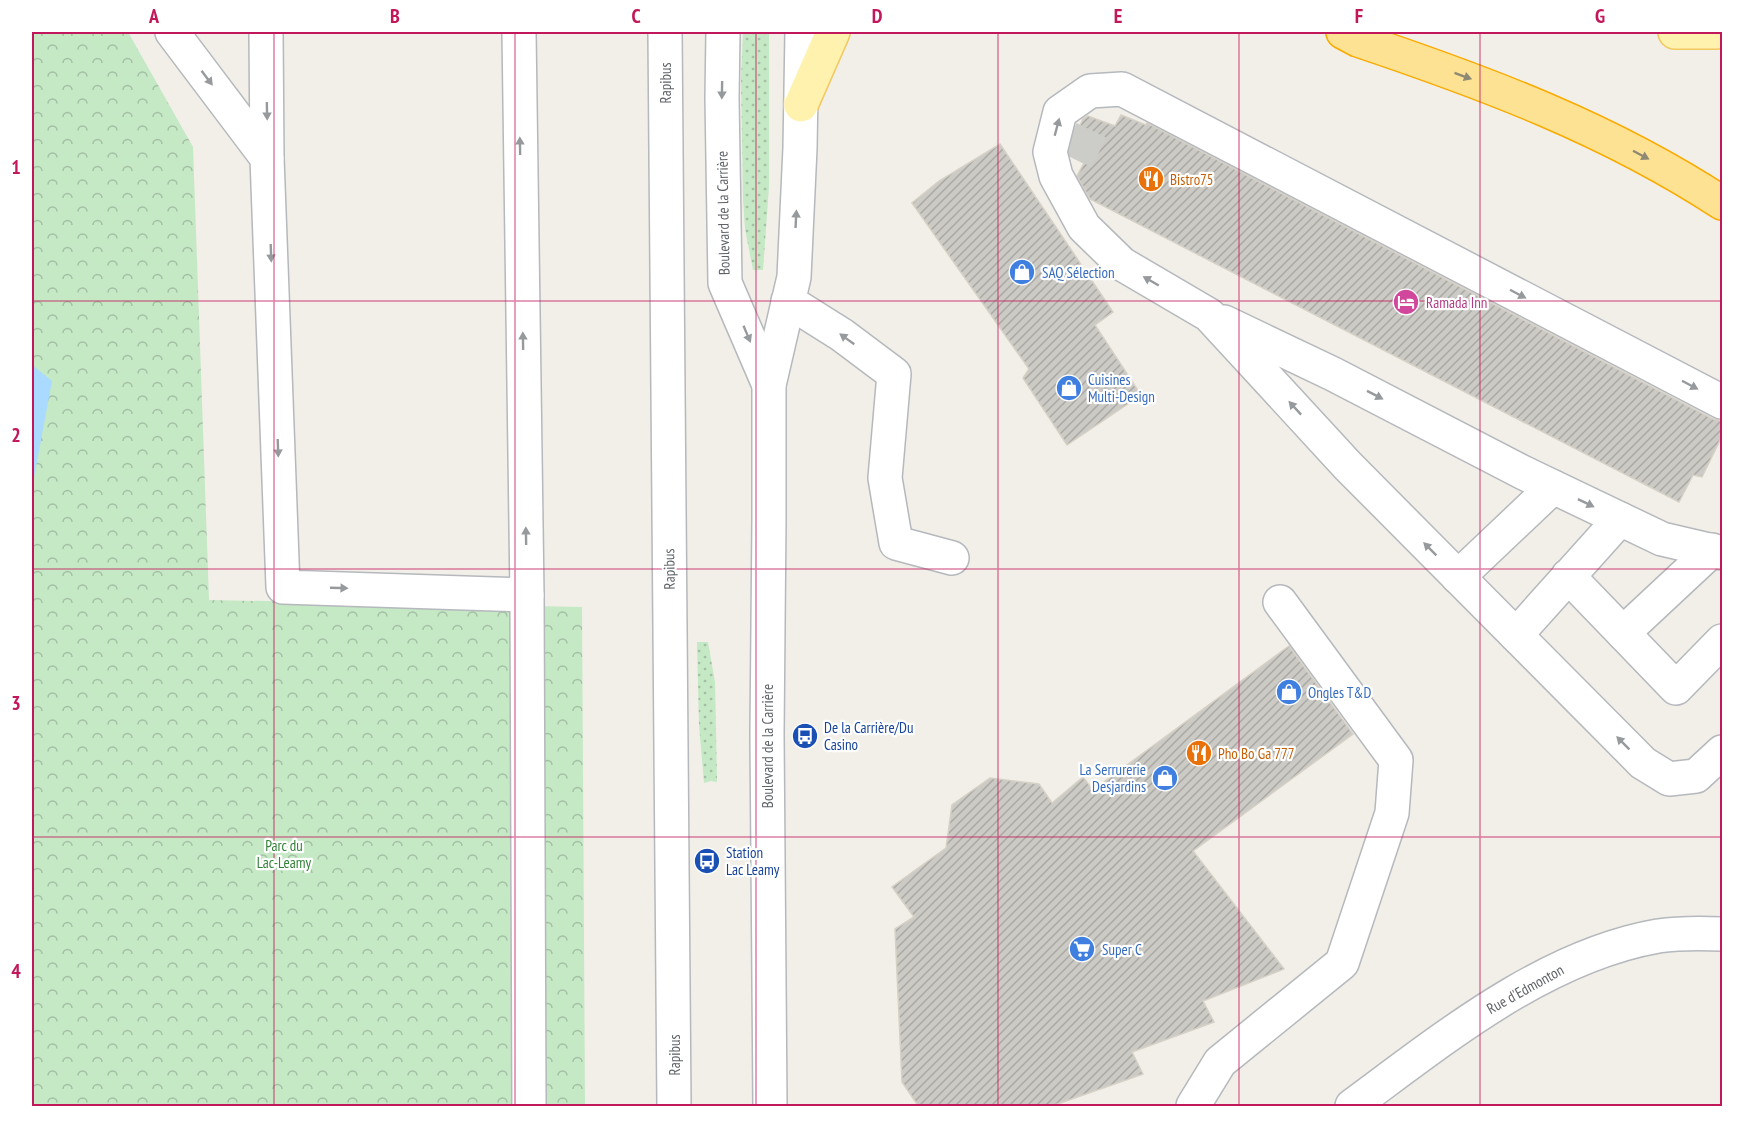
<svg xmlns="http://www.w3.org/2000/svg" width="1754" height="1138" font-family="'PT Sans Narrow',sans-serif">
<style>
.grass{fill:url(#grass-dots)}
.park{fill:url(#park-crowns)}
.water{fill:#aadaff}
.building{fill:url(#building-hatch);stroke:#d6d1c6;stroke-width:1.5}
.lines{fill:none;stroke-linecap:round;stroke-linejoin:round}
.minor-tunnel{stroke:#ccccc8;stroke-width:33;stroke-dasharray:33 16;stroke-linecap:butt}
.minor-casing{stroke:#b5b8bc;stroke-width:36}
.major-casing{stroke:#f2c960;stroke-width:36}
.highway-casing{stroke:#f9ab00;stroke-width:36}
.minor{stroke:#fff;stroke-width:33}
.major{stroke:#fff2af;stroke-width:33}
.highway{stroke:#fde293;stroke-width:33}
.oneway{fill:#8e8975}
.oneway2{fill:#979a9d}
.grid{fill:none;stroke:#c2185b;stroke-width:1.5;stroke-opacity:0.55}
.labels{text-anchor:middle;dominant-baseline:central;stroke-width:4.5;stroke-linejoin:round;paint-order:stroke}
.street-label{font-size:15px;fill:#5f6368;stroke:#fff}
.food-label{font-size:15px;fill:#c56008;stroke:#fff;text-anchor:start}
.shop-label{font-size:15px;fill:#366cbe;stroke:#fff;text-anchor:start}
.hotel-label{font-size:15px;fill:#b23c85;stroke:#fff;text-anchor:start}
.transit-label{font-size:15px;fill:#164399;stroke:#fff;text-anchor:start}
.park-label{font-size:15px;fill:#348238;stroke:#fff}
.neatline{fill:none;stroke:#c2185b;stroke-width:2}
.grid-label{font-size:20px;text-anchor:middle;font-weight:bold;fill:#c2185b}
</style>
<defs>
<pattern id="grass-dots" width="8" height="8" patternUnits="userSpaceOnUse" patternTransform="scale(1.5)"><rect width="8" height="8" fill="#c5e8c5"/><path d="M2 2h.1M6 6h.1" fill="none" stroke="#a3c0a4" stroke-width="1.8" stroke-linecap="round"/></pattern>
<pattern id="park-crowns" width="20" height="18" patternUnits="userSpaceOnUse" patternTransform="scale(1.5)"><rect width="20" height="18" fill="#c5e8c5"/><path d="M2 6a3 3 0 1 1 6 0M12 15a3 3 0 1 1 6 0" fill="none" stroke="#a3c0a4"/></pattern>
<pattern id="building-hatch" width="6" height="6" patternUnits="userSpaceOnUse" patternTransform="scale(1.5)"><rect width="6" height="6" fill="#cccac5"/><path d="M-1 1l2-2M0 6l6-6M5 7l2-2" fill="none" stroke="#a9a8a4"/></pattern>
</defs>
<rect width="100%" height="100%" fill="#f1efe8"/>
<!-- grass -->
<g class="grass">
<polygon points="743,32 769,32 769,187 763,270 753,270 745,229 743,200 741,78"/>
<polygon points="697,642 708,642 715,682 717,782 711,781 704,783 699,725"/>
</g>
<!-- park -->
<polygon class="park" points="32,32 128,32 193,147 209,600 582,607 585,1106 32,1106"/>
<!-- water -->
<polygon class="water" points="32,365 52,381 32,488"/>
<!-- building -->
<g class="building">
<polygon points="1121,115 1146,125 1147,123 1713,419 1722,421 1722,436 1702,477 1693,475 1679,502 1090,199 1077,176 1084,163 1070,156 1069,152 1072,142 1083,119 1088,116 1115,126"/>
<polygon points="1000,144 1113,312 1095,325 1141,395 1067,445 1023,378 1029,369 912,203 939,181"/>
<polygon points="1289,646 1353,734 1193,851 1284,969 1203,1001 1214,1022 1132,1052 1143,1074 1049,1107 919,1107 902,1082 895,929 914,917 892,887 946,848 952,805 990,778 1039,784 1052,803 1083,777 1093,790"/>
</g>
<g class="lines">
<!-- minor-tunnel -->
<polyline class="minor-tunnel" points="1077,160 1097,119"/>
<!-- minor casing -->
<g class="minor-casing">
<g id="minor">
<polyline points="172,32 267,158 283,587 527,595"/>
<polyline points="266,32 267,158"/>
<polyline points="519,32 527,595 529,1106"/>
<polyline points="665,32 674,1106"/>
<polyline points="723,32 722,98 725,283 769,385"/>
<polyline points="788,301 842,335 894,374 885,478 896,543 952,558"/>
<polyline points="1224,322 1333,374 1524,473 1662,539 1722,553"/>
<polyline points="1722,402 1122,89 1090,91 1060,112 1050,152 1056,176 1084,227 1122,264 1209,315 1348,466 1643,763 1669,779 1696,776 1722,752"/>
<polyline points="1568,576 1676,688 1722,641"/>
<polyline points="1458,577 1553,487"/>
<polyline points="1623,633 1712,550"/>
<polyline points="1516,635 1620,519"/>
<polyline points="770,1106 767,734 769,518 769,385 794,277 800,148 802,32"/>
<polyline points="1193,1106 1220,1062 1342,963 1392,813 1396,760 1280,602"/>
<path d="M1352,1106C1443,1039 1544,956 1658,936C1679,933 1701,933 1722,934"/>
</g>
</g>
<!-- major casing -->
<g class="major-casing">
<g id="major">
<polyline points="1675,32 1716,32"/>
<polyline points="801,105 833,32"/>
</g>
</g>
<!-- highway casing -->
<g class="highway-casing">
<path id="highway" d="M1343,32L1358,40C1486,83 1609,129 1722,203"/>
</g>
<!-- minor -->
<use href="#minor" class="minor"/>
<!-- major -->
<use href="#major" class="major"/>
<!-- highway -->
<use href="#highway" class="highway"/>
</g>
<!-- one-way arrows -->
<defs><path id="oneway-solid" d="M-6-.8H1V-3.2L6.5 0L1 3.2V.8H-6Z" transform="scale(1.5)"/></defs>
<g class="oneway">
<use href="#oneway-solid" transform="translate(1463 76) rotate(20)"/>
<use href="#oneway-solid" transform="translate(1641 155) rotate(28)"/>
</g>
<g class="oneway2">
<use href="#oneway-solid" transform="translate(207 78) rotate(53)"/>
<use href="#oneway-solid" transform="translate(722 90) rotate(91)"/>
<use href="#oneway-solid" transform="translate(267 111) rotate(89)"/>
<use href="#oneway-solid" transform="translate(1057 127) rotate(-75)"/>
<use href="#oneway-solid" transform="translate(520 146) rotate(-91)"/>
<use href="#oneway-solid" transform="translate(796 219) rotate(-87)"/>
<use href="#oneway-solid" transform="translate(271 253) rotate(88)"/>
<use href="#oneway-solid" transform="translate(1151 281) rotate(-150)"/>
<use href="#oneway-solid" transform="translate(1518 294) rotate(28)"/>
<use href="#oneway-solid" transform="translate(747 334) rotate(67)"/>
<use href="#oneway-solid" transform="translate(847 339) rotate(-144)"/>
<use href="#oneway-solid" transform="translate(523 341) rotate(-91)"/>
<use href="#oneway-solid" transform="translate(1690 385) rotate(28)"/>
<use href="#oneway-solid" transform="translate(1375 395) rotate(27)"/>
<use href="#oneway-solid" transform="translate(1295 408) rotate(-133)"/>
<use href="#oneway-solid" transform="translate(278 448) rotate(88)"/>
<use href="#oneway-solid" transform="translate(1586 503) rotate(26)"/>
<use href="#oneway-solid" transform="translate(526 536) rotate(-91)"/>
<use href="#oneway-solid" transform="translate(1430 549) rotate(-135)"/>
<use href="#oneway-solid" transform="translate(339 588) rotate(2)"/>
<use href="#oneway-solid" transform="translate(1623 743) rotate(-135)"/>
</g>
<!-- grid -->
<path class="grid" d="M274,32V1106M515,32V1106M756,32V1106M998,32V1106M1239,32V1106M1480,32V1106M32,301H1722M32,569H1722M32,837H1722"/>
<!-- icons -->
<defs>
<g id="restaurant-disc" transform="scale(1.35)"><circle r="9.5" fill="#e8710a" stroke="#fff"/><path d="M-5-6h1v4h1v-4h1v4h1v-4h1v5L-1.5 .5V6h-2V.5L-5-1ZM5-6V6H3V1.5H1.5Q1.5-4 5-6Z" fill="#fff"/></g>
<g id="shop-disc" transform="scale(1.35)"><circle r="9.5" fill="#3f7fe0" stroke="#fff"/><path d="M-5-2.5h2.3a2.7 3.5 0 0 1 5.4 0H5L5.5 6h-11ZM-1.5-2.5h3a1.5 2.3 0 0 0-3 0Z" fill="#fff"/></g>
<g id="hotel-disc" transform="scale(1.35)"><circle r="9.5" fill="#d1479c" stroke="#fff"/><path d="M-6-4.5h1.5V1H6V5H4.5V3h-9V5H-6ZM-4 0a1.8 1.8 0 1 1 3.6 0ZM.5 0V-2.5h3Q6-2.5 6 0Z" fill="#fff"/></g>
<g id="bus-disc" transform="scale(1.35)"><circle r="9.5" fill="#1a4fb4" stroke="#fff"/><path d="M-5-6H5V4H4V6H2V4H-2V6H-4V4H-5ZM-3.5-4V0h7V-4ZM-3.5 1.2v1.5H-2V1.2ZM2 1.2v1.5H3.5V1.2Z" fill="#fff"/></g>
<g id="supermarket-disc" transform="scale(1.35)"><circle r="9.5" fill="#3f7fe0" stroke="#fff"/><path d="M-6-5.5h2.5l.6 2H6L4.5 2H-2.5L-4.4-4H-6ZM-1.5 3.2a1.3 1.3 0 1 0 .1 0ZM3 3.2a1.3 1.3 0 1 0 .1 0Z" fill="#fff"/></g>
</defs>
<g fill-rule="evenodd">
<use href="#restaurant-disc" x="1151" y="179"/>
<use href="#shop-disc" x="1022" y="272"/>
<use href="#hotel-disc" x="1406" y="302"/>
<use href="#shop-disc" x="1069" y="388"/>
<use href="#shop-disc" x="1289" y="692"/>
<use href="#bus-disc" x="805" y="736"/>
<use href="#restaurant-disc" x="1199" y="753"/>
<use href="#shop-disc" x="1165" y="778"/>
<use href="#bus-disc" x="707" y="861"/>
<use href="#supermarket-disc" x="1082" y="949"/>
</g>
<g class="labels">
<!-- street labels -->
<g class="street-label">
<text transform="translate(665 83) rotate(-90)">Rapibus</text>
<text transform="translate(723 213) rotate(-91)">Boulevard de la Carrière</text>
<text transform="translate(669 569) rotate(-91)">Rapibus</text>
<text transform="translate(767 746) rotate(-90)">Boulevard de la Carrière</text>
<text transform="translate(1525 989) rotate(-29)">Rue d'Edmonton</text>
<text transform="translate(674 1055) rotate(-90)">Rapibus</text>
</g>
<!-- food labels -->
<g class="food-label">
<text x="1170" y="179">Bistro75</text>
<text x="1218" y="753">Pho Bo Ga 777</text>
</g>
<!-- shop labels -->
<g class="shop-label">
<text x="1042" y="272">SAQ Sélection</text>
<text x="1088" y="379">Cuisines<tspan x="1088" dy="17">Multi-Design</tspan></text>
<text x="1308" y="692">Ongles T&amp;D</text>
<text x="1146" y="769" text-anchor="end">La Serrurerie<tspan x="1146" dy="17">Desjardins</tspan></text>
<text x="1102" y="949">Super C</text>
</g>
<!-- hotel labels -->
<g class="hotel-label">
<text x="1426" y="302">Ramada Inn</text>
</g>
<!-- transit labels -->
<g class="transit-label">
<text x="824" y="727">De la Carrière/Du<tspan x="824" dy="17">Casino</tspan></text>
<text x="726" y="852">Station<tspan x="726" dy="17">Lac Leamy</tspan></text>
</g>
<!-- park labels -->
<g class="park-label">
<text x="284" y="845">Parc du<tspan x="284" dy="17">Lac-Leamy</tspan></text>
</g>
</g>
<!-- border -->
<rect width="1754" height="1138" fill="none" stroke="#ffffff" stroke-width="66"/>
<rect x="33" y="33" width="1688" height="1072" class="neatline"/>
<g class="grid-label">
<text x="154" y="23">A</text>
<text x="395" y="23">B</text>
<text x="636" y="23">C</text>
<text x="877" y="23">D</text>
<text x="1118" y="23">E</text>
<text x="1359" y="23">F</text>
<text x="1600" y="23">G</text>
<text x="16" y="174">1</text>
<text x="16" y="442">2</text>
<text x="16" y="710">3</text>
<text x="16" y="978">4</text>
</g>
</svg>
